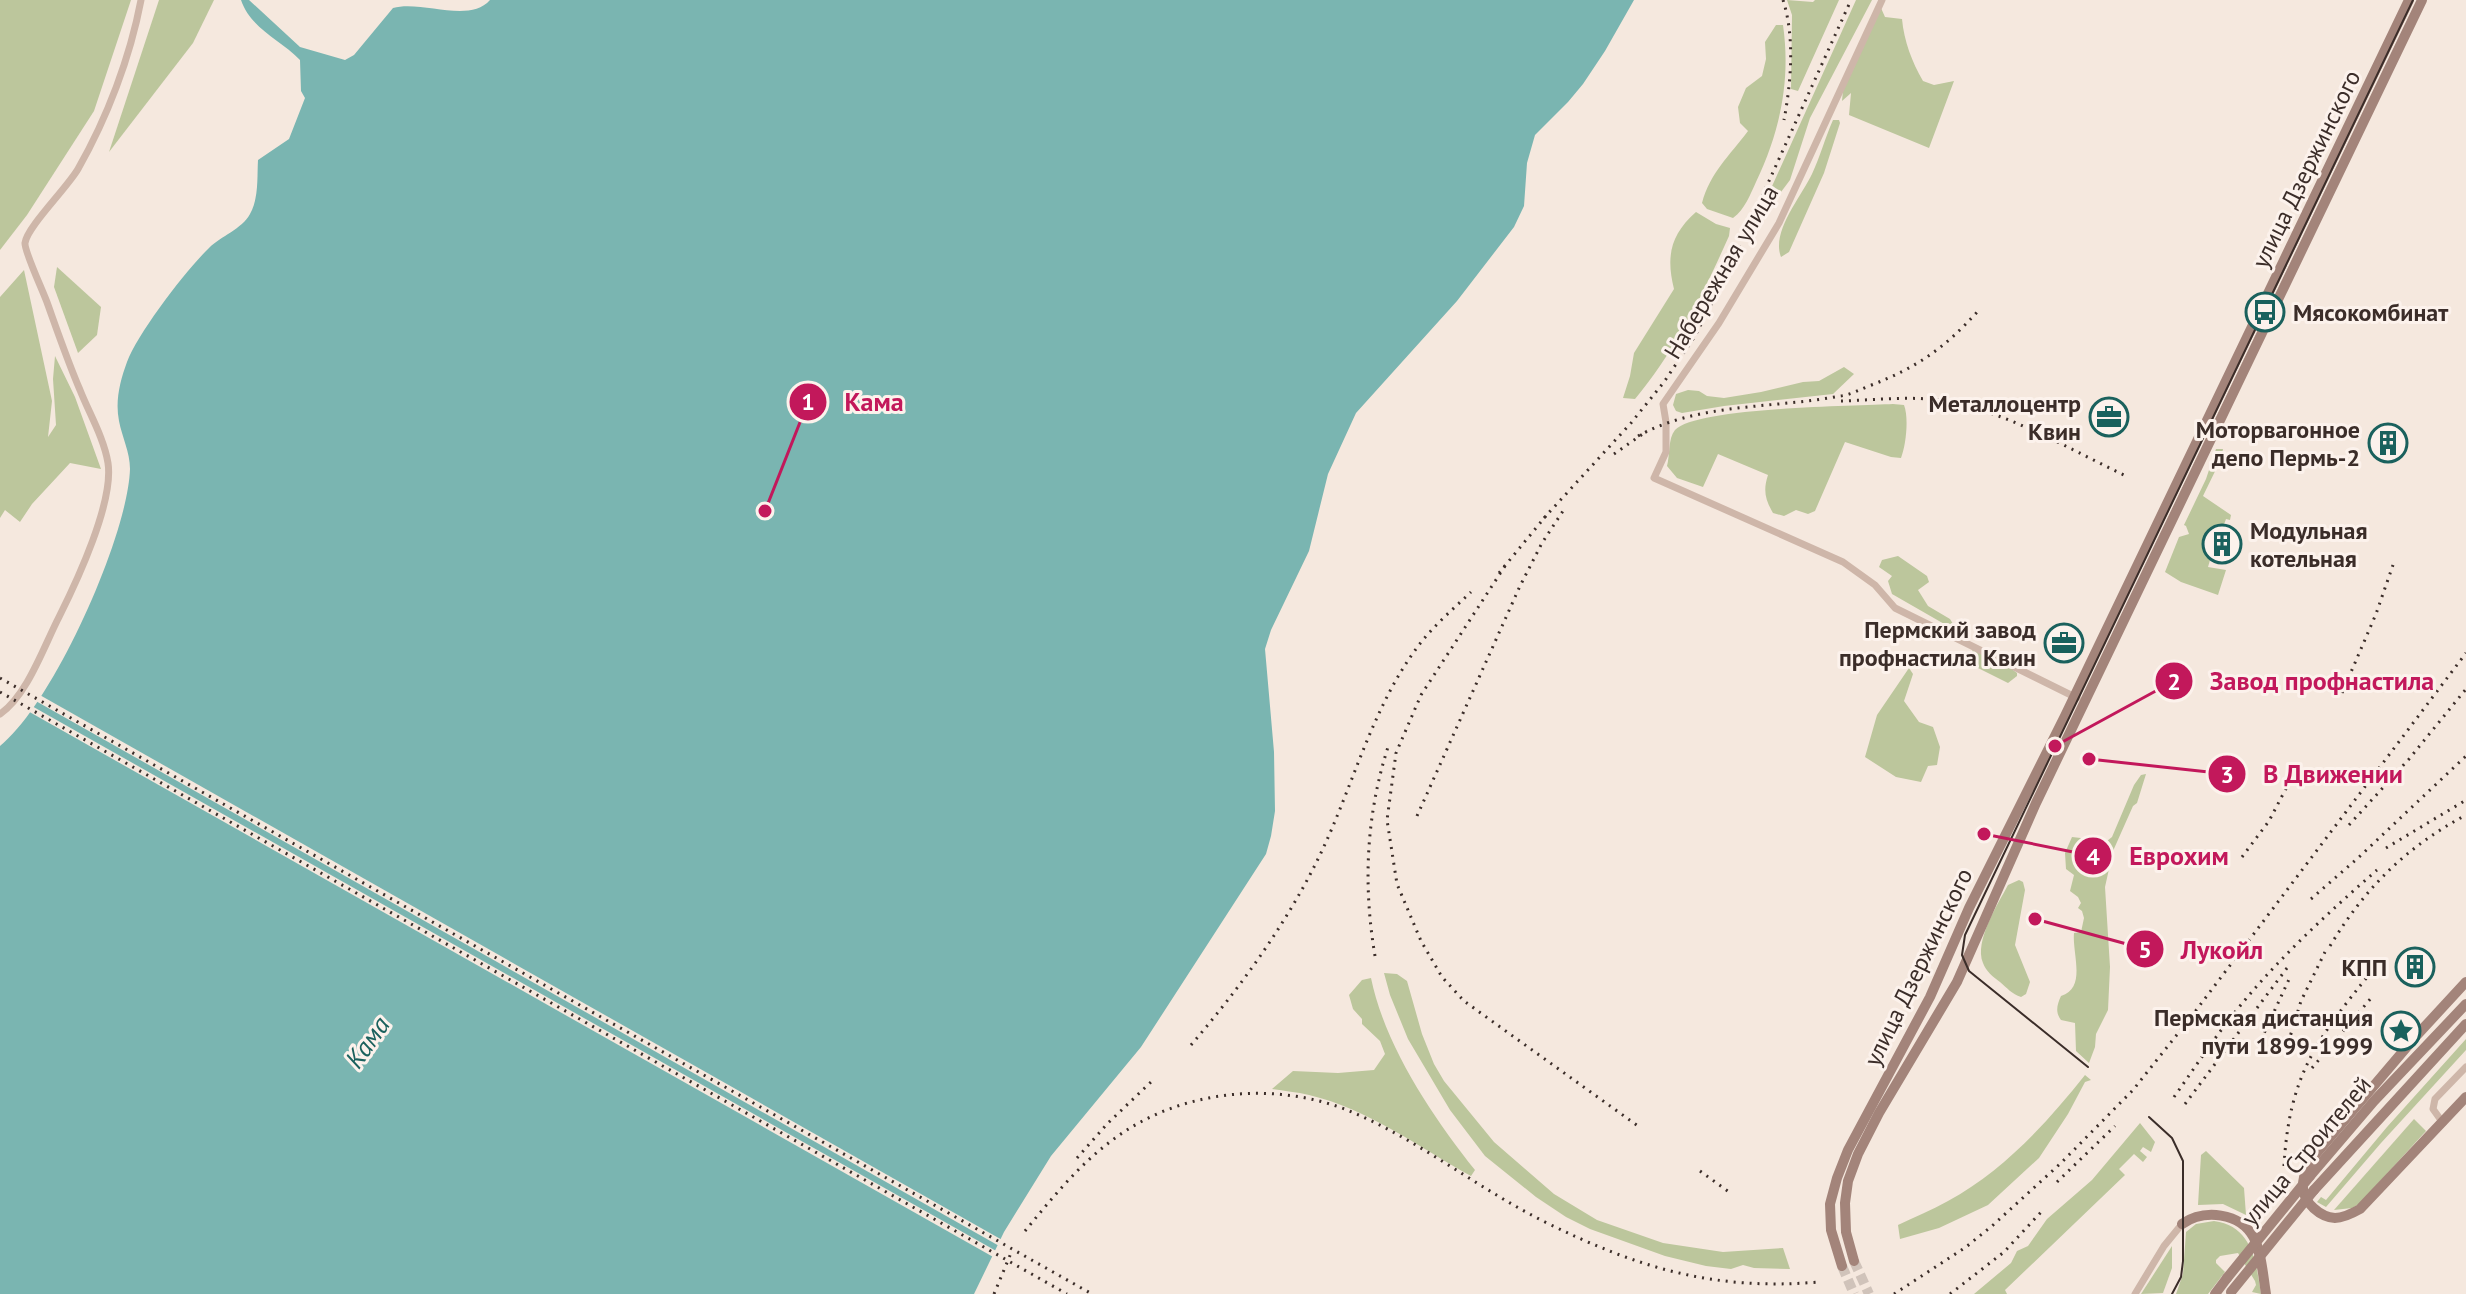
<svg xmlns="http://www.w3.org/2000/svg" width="2466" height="1294" font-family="'PT Sans',sans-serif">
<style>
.green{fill:#bcc69c}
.water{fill:#7ab5b1}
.pier{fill:#f5e8de}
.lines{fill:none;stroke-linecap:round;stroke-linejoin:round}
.secondary-tunnel{stroke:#d0c3ba;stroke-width:10;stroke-dasharray:10 5;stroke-linecap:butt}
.street{stroke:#ceb6a9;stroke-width:7}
.secondary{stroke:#a3847a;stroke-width:10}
.tram{stroke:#3b2d29;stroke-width:2}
.rail{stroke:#3b2d29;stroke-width:3;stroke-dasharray:2 6;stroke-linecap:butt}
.secondary-bridge{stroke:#a3847a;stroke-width:10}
.labels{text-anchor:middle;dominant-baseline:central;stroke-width:6;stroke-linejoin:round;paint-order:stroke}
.street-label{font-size:24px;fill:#3b2d29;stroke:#fcf2ec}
.poi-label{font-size:24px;font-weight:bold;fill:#3b2d29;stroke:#fcf2ec;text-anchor:end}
.water-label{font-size:26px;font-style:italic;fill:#1a615d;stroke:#fcf2ec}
.leader{fill:none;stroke:#c2185b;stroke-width:3}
.callout-dot{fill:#c2185b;stroke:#fcf2ec;stroke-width:3}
.mark-label{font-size:24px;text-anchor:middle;font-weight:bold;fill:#fff}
.callout-label{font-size:26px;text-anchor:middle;font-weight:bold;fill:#c2185b;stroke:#fcf2ec;stroke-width:6;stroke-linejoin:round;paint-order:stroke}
</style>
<rect width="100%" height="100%" fill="#f5e8de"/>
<!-- green -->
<g class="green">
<polygon points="0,0 131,0 94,111 27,215 0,250"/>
<polygon points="159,0 214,0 193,43 109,152"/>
<polygon points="1787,0 1813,2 1815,0 1839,0 1798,91 1791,89 1792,15"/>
<polygon points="1856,0 1872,0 1810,118 1790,180 1772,204 1759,215"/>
<path d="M1881,8L1885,17L1902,19C1904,41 1912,62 1923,81L1934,85L1954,81L1929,148L1849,115L1851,93L1842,101L1843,90Z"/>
<path d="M1776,25H1783C1791,80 1780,132 1756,182C1750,195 1745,209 1733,218L1707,209L1702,203C1710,173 1730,155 1748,131L1740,123L1738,107L1746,88L1762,76L1766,59L1765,42Z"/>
<path d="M1833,120H1839L1840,123L1824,173L1789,252L1781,257C1771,232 1801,197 1812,174C1820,157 1825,138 1833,120Z"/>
<path d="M1696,212L1716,224L1730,228L1729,236C1703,294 1676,350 1635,399L1623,398L1630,376L1634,353L1674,289C1666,257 1670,235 1696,212Z"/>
<polygon points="57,267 101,307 97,335 78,353 54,287"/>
<polygon points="24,270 52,401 48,437 56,425 53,379 55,356 75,397 101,469 70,463 32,504 20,522 5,510 0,518 0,297"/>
<polygon points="1844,367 1854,374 1833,394 1724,406 1682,413 1676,411 1673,405 1676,394 1688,390 1699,391 1707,396 1724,398 1761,392 1803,382 1819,381"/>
<path d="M1893,404L1904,405C1909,418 1906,445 1901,458L1891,457L1845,442L1815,511L1808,514L1796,510L1784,516L1773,513C1765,499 1763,490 1768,475L1718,454L1703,487L1677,478L1667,466C1670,456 1668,438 1675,430C1696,407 1856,406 1893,404Z"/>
<polygon points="2216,449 2223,449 2221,459 2203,496 2231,515 2230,520 2226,519 2222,530 2219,529 2208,567 2226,570 2218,595 2181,582 2165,572 2179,537 2189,534 2186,526 2184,525 2206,479"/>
<polygon points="1898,556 1927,576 1929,582 1918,590 1928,606 1950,619 1953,624 1946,625 1892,594 1888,581 1892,576 1879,567 1882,560"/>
<polygon points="1973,649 2001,661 2017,673 2017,676 2008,683 1968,663"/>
<polygon points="1909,668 1913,674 1904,701 1919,722 1933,727 1940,747 1937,765 1928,766 1921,782 1896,777 1865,757 1877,715"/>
<path d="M2146,774L2137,803L2133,806L2113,851L2105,887L2110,967L2108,1010L2096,1034L2095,1047L2089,1063L2076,1051L2075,1023L2061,1020C2055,1012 2057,1005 2061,996C2087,988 2072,954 2074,933L2081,932L2084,918L2082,911L2078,908L2081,903L2078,897L2070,891L2074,875L2066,869L2065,853L2072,837L2107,841L2112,837L2134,785L2141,775Z"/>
<path d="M2019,880L2023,882L2025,890L2015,945L2030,982L2026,994L2021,997C2012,994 2007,988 2000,982C1993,977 1986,971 1983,963C1974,941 1998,904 2008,885Z"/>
<polygon points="1384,973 1397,974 1407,981 1422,1034 1434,1064 1444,1081 1494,1142 1554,1194 1597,1220 1663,1243 1723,1252 1783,1248 1790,1269 1754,1268 1743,1265 1731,1269 1706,1266 1665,1256 1590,1229 1566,1217 1536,1197 1485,1156 1450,1110 1408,1039 1390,995"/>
<path d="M1371,978C1385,1046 1432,1116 1475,1170L1471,1176C1418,1147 1369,1109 1309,1095C1297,1092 1284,1091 1272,1089L1293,1071L1338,1073L1374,1070L1385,1054L1380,1041L1362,1024V1019L1353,1009L1349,995L1362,980Z"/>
<polygon points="2466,1039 2466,1050 2381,1143 2326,1207 2317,1202 2321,1197 2326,1200 2387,1127"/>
<path d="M2085,1075L2091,1080L2085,1082L2068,1114L2039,1158L1988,1205L1939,1228L1900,1239L1898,1225C1914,1217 1932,1210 1948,1201C2003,1171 2046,1124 2085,1075Z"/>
<polygon points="2414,1119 2426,1131 2359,1204 2352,1208 2334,1210"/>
<polygon points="2140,1123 2155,1142 2151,1152 2143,1147 2140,1151 2147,1157 2143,1162 2134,1154 2119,1169 2125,1175 2005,1290 2007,1294 1974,1294 2011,1263 2017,1251 2028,1246 2047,1219 2092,1180"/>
<polygon points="2206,1151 2244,1188 2246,1215 2223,1204 2198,1205 2201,1155"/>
<path d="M2214,1221C2252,1226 2256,1261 2261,1294L2252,1292L2256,1285L2255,1281L2238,1253L2220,1256L2216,1260V1263L2225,1272L2208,1294H2176L2183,1274L2186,1232L2196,1224Z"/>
<polygon points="2172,1246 2172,1268 2163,1293 2141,1294"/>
</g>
<!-- water -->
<path class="water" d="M241,0H249L300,47L345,60L354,55L393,8C422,0 469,24 490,0H1634L1605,51L1583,84L1568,102L1535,135L1527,163L1524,206L1514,227L1457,301L1356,413L1328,474L1309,551L1271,630L1265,649L1274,752L1275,811L1271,836L1266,854L1141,1047L1051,1156L1004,1232L974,1294H0V746C53,704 128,536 130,469C130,452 122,437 119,421C115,401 120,381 127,362C138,333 186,270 209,248C221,236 242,229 250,214C259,198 257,177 258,160L289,139L305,98L301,91L300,60C280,39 251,29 241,0Z"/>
<!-- pier -->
<g class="pier">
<polygon points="38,694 1004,1241 1001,1247 34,700"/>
<polygon points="30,705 998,1252 995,1258 26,710"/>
</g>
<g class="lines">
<!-- secondary-tunnel -->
<g class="secondary-tunnel">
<polyline points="1854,1261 1869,1294"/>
<polyline points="1842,1266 1854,1294"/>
</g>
<!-- street -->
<g class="street">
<polyline points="1882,0 1779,223 1719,323 1663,404 1666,422 1666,452 1654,478 1843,562 1875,585 1895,608 2077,698"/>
<path d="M0,714C27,696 44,646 59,617C77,581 114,502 108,463C104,438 89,413 80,390C68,362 58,333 48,305C44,293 24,251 25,243C27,227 67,188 78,169C107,118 130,58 141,0"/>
<polyline points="2443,1123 2433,1109 2435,1099 2466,1067"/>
<polyline points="2135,1294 2164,1246 2182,1224"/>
</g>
<!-- secondary -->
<g class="secondary">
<path d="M2466,982L2417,1035L2309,1162C2306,1170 2302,1179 2303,1188C2304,1203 2320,1217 2335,1218C2344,1218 2353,1213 2360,1209L2466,1097"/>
<polyline points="2310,1176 2374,1101 2466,1004"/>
<polyline points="2314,1190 2466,1024"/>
<path d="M2182,1224C2204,1209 2240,1212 2254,1238C2262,1255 2263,1276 2266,1294"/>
<polyline points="1854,1261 1846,1232 1845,1203 1848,1181 1858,1154 1879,1113 1957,982 2036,803 2422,0"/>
<polyline points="1842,1266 1831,1230 1830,1204 1837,1178 1848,1150 1930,997 1969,908 2065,716 2409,0"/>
<polyline points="2215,1294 2227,1278"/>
</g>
<!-- tram -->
<g class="tram">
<polyline points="2088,1067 1969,971 1962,955 1965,935 2413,0"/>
<polyline points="2149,1117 2172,1138 2183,1161 2183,1261 2181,1277 2172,1294"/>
</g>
<!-- rail -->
<g class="rail">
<path d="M1783,0C1795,37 1791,83 1784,120"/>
<path d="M1841,401C1878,400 1916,395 1951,402C2013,415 2069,449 2126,476"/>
<path d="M1638,436C1700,402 1773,409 1840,396C1850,395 1859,390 1869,386C1916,368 1944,349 1978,311"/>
<polyline points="1614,454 1647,431"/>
<polyline points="1544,518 1631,423 1664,382 1695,336 1730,267 1851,0"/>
<polyline points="1505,566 1421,695 1396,753 1387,820 1397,884 1421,941 1442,977 1464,1001 1638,1126"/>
<polyline points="1499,573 1550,511"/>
<polyline points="0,678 1092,1294"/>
<polyline points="0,692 1067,1294"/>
<polyline points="2342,693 2376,614 2393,565"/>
<polyline points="1417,816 1520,586 1542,543 1563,511"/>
<polyline points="2349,825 2409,759 2466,689"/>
<polyline points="2386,848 2466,800"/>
<polyline points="2242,857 2269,821 2292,777"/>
<polyline points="2311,899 2358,858 2466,756"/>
<path d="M2330,946C2365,888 2406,847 2466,815"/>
<path d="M1375,956C1363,885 1366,816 1388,747"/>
<polyline points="2261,1040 2291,975"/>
<path d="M1191,1045C1239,989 1285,926 1318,859C1352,790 1370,712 1416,649C1431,628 1452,610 1471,592"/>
<polyline points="2286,1050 2301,1001 2325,952"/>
<polyline points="2312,1068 2372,997"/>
<path d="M2174,1097C2196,1066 2216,1035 2240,1006C2281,956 2329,912 2377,870"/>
<polyline points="2185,1104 2290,964"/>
<polyline points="1077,1158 1108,1123 1151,1082"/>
<path d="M2284,1166C2289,1075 2317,1039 2372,971"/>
<polyline points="1700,1171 1729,1192"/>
<polyline points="2057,1182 2115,1126"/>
<path d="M1025,1231C1053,1197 1081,1162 1118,1136C1187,1087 1285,1080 1361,1116C1425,1145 1481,1190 1545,1222C1638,1268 1714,1291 1819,1282"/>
<polyline points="994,1294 1011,1253"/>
<polyline points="1894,1294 1966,1247 1992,1226 2061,1163 2133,1090 2191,1017 2466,653"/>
<polyline points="1950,1294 2004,1252 2042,1211"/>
</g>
<!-- secondary-bridge -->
<g class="secondary-bridge">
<polyline points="2227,1278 2310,1176"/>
<polyline points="2231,1292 2314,1190"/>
</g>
</g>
<!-- icons -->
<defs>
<g id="bus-ring" transform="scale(2)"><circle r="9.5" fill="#fcf2ec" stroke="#1a615d" stroke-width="1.5"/><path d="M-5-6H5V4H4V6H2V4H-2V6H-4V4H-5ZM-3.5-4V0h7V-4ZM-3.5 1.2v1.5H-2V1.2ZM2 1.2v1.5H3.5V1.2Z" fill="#1a615d"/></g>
<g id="office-ring" transform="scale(2)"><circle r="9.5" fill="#fcf2ec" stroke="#1a615d" stroke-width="1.5"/><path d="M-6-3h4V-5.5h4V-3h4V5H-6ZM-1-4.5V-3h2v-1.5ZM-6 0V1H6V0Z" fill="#1a615d"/></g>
<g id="building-ring" transform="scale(2)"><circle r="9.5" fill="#fcf2ec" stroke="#1a615d" stroke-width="1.5"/><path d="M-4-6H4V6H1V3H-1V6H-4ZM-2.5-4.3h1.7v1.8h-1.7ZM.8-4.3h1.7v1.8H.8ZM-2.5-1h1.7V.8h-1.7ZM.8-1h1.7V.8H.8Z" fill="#1a615d"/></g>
<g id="sight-ring" transform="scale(2)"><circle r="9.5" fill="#fcf2ec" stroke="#1a615d" stroke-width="1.5"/><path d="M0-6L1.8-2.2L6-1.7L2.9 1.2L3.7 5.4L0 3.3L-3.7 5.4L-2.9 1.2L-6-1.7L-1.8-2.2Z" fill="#1a615d"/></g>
</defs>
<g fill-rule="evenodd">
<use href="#bus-ring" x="2265" y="312"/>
<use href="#office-ring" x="2109" y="417"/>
<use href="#building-ring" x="2388" y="443"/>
<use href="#building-ring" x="2222" y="544"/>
<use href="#office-ring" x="2064" y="643"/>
<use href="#building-ring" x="2415" y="967"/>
<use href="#sight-ring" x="2401" y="1031"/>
</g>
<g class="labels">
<!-- street labels -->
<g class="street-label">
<text transform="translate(2306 169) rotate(-64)">улица Дзержинского</text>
<text transform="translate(1721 272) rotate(-59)">Набережная улица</text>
<text transform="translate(1918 967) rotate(-64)">улица Дзержинского</text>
<text transform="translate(2306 1151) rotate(-50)">улица Строителей</text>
</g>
<!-- poi labels -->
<g class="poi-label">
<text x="2293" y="312" text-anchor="start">Мясокомбинат</text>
<text x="2081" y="403">Металлоцентр<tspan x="2081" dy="28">Квин</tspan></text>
<text x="2360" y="429">Моторвагонное<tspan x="2360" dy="28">депо Пермь-2</tspan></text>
<text x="2250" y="530" text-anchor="start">Модульная<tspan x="2250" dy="28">котельная</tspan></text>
<text x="2036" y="629">Пермский завод<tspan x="2036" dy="28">профнастила Квин</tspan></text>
<text x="2387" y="967">КПП</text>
<text x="2373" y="1017">Пермская дистанция<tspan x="2373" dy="28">пути 1899-1999</tspan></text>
</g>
<!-- water labels -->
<g class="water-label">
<text transform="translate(367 1042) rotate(-55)">Кама</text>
</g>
</g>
<!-- callouts -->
<path class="leader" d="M765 511L808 402M2055 746L2174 681M2089 759L2227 774M1984 834L2093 856M2035 919L2145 949"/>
<g class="callout-dot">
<circle cx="765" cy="511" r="8"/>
<circle cx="2055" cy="746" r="8"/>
<circle cx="2089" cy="759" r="8"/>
<circle cx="1984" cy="834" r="8"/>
<circle cx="2035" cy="919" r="8"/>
<circle cx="808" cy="402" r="20"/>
<circle cx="2174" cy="681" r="20"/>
<circle cx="2227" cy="774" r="20"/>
<circle cx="2093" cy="856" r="20"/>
<circle cx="2145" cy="949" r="20"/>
</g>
<g class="mark-label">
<text x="808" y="410">1</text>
<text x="2174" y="690">2</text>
<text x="2227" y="783">3</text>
<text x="2093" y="865">4</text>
<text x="2145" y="958">5</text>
</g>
<g class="callout-label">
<text x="874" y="411">Кама</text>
<text x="2322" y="690">Завод профнастила</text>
<text x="2333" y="783">В Движении</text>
<text x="2179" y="865">Еврохим</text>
<text x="2222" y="959">Лукойл</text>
</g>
</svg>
